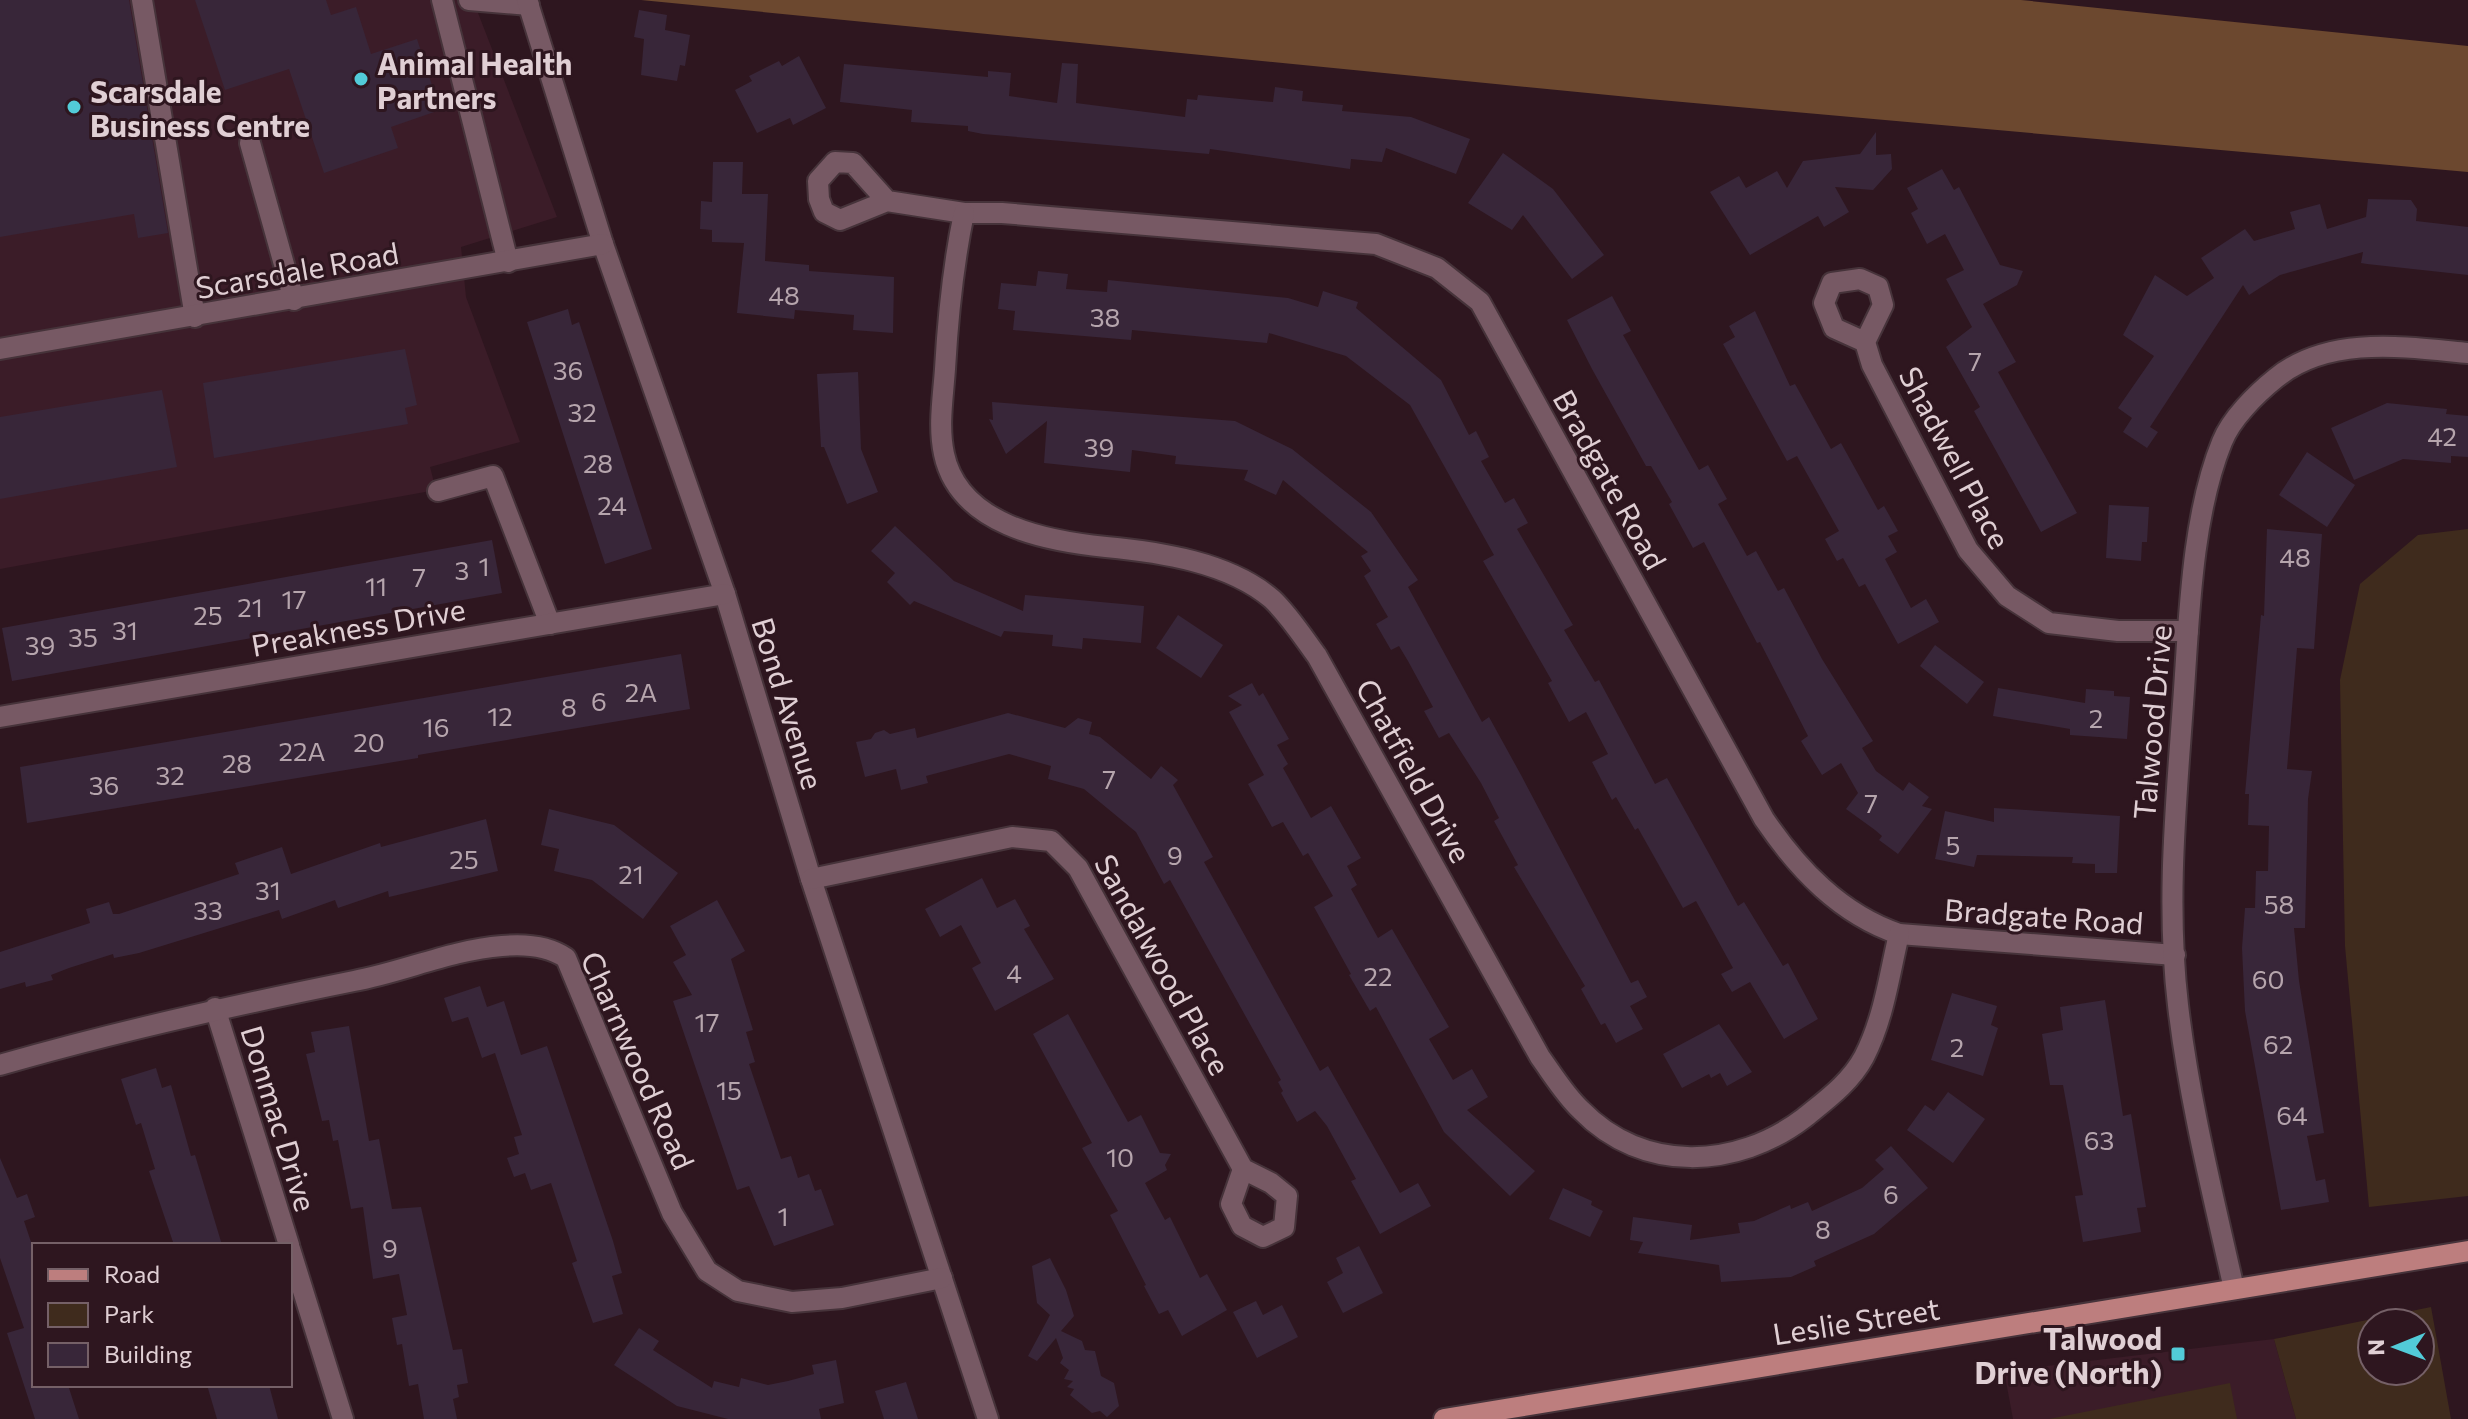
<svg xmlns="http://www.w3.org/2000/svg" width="2468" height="1419" font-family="Commissioner,sans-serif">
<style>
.built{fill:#3b1c28}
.green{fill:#3f2b1d;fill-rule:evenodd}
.forest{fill:#6c482f}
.building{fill:#382639}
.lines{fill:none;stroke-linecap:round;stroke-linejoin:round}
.minor-casing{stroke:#46333a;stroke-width:24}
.major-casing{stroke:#46333a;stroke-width:24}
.minor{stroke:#775964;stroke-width:20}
.major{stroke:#bd7e7e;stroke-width:20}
.poi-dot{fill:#52cbd8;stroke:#2e161f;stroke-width:3}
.labels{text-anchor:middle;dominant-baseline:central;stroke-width:6;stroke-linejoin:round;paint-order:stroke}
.number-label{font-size:26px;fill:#b6a5ad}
.poi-label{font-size:30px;font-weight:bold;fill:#e0cfd4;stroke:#2e161f;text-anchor:start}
.street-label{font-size:30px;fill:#e0cfd4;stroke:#2e161f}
</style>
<rect width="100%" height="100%" fill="#2e161f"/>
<!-- built -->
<g class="built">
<polygon points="0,0 473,0 557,217 461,247 466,297 520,442 430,467 436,490 0,569"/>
<polygon points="2274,1339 2296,1419 2013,1419 2004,1371"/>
</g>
<!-- green -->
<g class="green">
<polygon points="2468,529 2468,1196 2369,1207 2345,946 2340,680 2360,584 2418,535"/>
<path d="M2431,1307L2451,1419H2296L2274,1339ZM2420,1323V1371H2372V1323Z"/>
<polygon points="2230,1383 2237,1419 2049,1419"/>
</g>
<!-- forest -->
<polygon class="forest" points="641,0 2021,0 2468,46 2468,172 1649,99"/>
<!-- building -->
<g class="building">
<polygon points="0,0 129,0 168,233 138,238 134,214 0,237"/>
<polygon points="195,0 326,0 331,15 356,7 371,54 417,39 440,110 391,127 398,148 324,173 289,69 225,90"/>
<polygon points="639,10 667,15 665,30 690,35 685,66 680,65 677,81 641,75 644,39 634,37"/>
<polygon points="799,56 826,108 793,125 790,118 757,133 735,90 752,81 749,76 779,61 782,66"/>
<polygon points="1062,63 1078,64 1076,103 1185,117 1187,99 1197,100 1198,95 1273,102 1275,87 1303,91 1302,101 1343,105 1342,111 1411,117 1470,139 1456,174 1386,148 1382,162 1351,159 1350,169 1210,149 1209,154 983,134 968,131 968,126 911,122 912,110 840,102 844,64 988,77 988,71 1011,73 1009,96 1057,103"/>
<polygon points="1876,132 1876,155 1891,154 1892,169 1873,190 1835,187 1849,212 1824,227 1818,216 1750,255 1710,192 1739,176 1746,188 1777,171 1787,188 1803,161 1860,154"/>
<polygon points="1503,153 1553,189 1604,255 1572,279 1523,215 1512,230 1468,203"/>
<polygon points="713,162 743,162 742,194 768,194 765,261 809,265 809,271 894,277 893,333 853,330 854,315 795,310 794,319 737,313 744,243 712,242 712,230 700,229 701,201 712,202"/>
<polygon points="1942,169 1954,190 1959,187 2000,265 2023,271 2017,285 1983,304 2016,362 1998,372 2077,513 2041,532 1974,411 1980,407 1946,347 1972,327 1946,279 1964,270 1945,234 1927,244 1911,213 1918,209 1907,188"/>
<polygon points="2368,199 2411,200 2417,209 2416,221 2468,227 2468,275 2367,264 2361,263 2363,252 2280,275 2249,295 2243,285 2150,427 2158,432 2147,448 2123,432 2132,418 2118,408 2154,356 2123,335 2155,275 2187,296 2214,278 2201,258 2245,229 2254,241 2295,229 2290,212 2320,204 2327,229 2366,217"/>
<polygon points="1038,271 1068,274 1066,289 1107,292 1108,280 1288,298 1318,307 1323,291 1358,302 1356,308 1441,380 1469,435 1476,431 1489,457 1481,461 1505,503 1514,498 1528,523 1517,529 1573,625 1564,630 1595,682 1599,680 1655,784 1667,778 1738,906 1744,902 1783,966 1788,963 1818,1019 1784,1039 1750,982 1732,992 1721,974 1733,968 1696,901 1683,908 1638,828 1635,830 1616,797 1612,800 1592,762 1608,754 1586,712 1569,722 1548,683 1552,681 1483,561 1494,555 1410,405 1346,356 1269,333 1267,343 1132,330 1131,340 1013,330 1015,311 998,309 1001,283 1036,286"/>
<polygon points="1612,296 1631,331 1623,335 1699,470 1708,465 1727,499 1718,504 1747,556 1756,551 1778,591 1784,588 1822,659 1873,741 1862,748 1876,771 1903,791 1909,782 1929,797 1922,806 1932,809 1898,854 1879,840 1882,836 1875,830 1846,809 1858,793 1841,763 1822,775 1801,741 1808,736 1760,642 1757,643 1704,542 1693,548 1669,504 1672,502 1651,466 1646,466 1592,369 1567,320"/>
<polygon points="568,309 572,325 579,322 652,549 605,564 527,322"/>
<polygon points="1755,311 1790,386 1795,384 1831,449 1841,443 1878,510 1884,506 1898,531 1888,536 1897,552 1885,559 1911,608 1926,599 1939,622 1898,644 1865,584 1859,587 1843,558 1837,561 1825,539 1839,531 1797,456 1787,461 1723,344 1735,337 1729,326"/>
<polygon points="405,349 417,405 405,408 408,424 214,458 203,383"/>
<polygon points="858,372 861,449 878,492 847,504 824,447 821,447 817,374"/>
<polygon points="162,390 177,467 0,499 0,417"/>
<polygon points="992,402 1235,421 1292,449 1371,512 1418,580 1408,587 1482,722 1489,717 1521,775 1631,983 1638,980 1647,997 1630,1006 1643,1029 1616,1043 1605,1023 1601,1025 1581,989 1585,986 1514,867 1518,865 1494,821 1499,818 1481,783 1449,733 1439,738 1424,711 1433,707 1408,661 1399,646 1391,650 1376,624 1388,617 1364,576 1371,571 1361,556 1368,552 1283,480 1276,495 1244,480 1248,470 1175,464 1176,456 1132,450 1130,472 1044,463 1047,421 1006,454 989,419 993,420"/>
<polygon points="2387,403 2447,409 2446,414 2468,416 2468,457 2451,456 2451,463 2403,459 2354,480 2331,428"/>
<polygon points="2307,452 2355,485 2327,527 2279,495"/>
<polygon points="2109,505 2149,507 2147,542 2142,542 2141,561 2106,558"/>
<polygon points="895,526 954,581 1023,611 1025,595 1144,606 1141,643 1083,638 1082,649 1052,646 1053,635 1004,631 1001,637 914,601 910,605 887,582 895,573 871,551"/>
<polygon points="2267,529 2322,534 2314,649 2297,648 2287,769 2312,771 2308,799 2305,928 2294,928 2299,981 2324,1133 2307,1136 2316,1181 2325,1179 2329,1202 2281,1210 2245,1011 2242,948 2245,908 2255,908 2256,871 2268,871 2269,826 2248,825 2249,794 2245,794 2261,615 2264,616"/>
<polygon points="492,540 502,593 12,681 2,628"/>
<polygon points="1178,615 1223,645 1201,678 1156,648"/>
<polygon points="1935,645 1984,682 1967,704 1920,666"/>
<polygon points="681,654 690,709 418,755 418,758 27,823 20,767"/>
<polygon points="1252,683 1259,696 1263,693 1289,739 1277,745 1288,764 1283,768 1311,818 1331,806 1361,858 1347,866 1357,885 1351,889 1378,938 1392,929 1449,1027 1429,1039 1453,1080 1472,1069 1488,1097 1467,1110 1535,1171 1510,1196 1444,1132 1376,1007 1370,1011 1349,975 1351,974 1314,907 1333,896 1308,853 1303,856 1283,822 1272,827 1248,784 1264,775 1229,712 1242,705 1228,696"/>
<polygon points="1998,688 2085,703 2086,689 2114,691 2114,696 2130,697 2127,739 2070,735 2070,729 1993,716"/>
<polygon points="1008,713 1065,728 1078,718 1092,722 1089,734 1100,737 1151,779 1161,766 1178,780 1173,785 1213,857 1204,862 1320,1071 1328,1066 1400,1193 1418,1183 1431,1206 1380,1234 1351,1181 1356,1179 1327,1126 1315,1111 1297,1122 1281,1093 1283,1091 1278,1082 1281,1080 1170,880 1164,884 1136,832 1084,789 1048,779 1051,766 1009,754 926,776 928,783 901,790 896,769 865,777 856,742 871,739 875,733 884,730 890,734 915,728 917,738"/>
<polygon points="1994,808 2120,816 2117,873 2095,873 2095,864 2072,863 2073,857 1977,855 1974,867 1935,859 1945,811 1994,822"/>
<polygon points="549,809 614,825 678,873 643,919 592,880 554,871 559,849 541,845"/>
<polygon points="486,819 498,871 389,897 388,891 338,908 335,900 282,919 279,910 139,953 114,958 113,954 69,968 51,975 53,980 26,987 25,982 0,989 0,952 90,923 86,909 109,902 113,914 119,914 239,874 235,863 282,847 291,874 380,843 381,847"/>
<polygon points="982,878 997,908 1015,899 1030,926 1024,929 1054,979 995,1011 972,968 981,963 961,925 940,937 925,909"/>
<polygon points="717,900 745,951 731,959 753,1030 746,1032 755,1062 749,1064 781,1159 791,1156 798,1178 809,1174 815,1191 821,1189 834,1225 774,1246 749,1186 737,1190 673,1001 692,995 673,962 686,955 670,926"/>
<polygon points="480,986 487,1007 504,1001 521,1055 547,1046 613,1241 622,1273 612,1276 623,1314 593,1323 572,1263 577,1261 551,1183 531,1190 525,1173 514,1177 507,1158 519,1154 514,1137 522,1135 495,1053 482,1058 468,1017 452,1022 444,998"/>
<polygon points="1952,993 1997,1006 1991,1025 1998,1028 1983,1076 1931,1060"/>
<polygon points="2105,1000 2123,1116 2131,1114 2146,1207 2137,1208 2141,1232 2083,1242 2075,1196 2083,1195 2063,1085 2050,1085 2042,1034 2063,1030 2060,1007"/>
<polygon points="1068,1014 1128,1122 1141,1115 1160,1153 1171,1154 1165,1165 1167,1170 1145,1183 1165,1220 1170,1217 1200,1278 1207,1274 1227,1310 1182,1336 1168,1310 1159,1314 1144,1286 1146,1285 1110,1215 1118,1211 1082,1148 1092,1143 1033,1034"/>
<polygon points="1719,1024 1752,1072 1727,1086 1720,1073 1711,1078 1709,1074 1682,1088 1663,1054"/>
<polygon points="349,1026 369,1141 379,1139 392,1209 421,1207 453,1350 462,1349 468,1383 457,1385 459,1397 453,1399 457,1419 424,1419 418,1384 409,1386 402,1344 397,1345 392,1318 407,1315 399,1274 373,1279 363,1207 351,1209 338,1140 333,1141 329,1120 322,1121 306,1054 315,1052 311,1032"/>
<polygon points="156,1068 162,1088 171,1085 191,1156 195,1155 222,1245 174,1245 149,1171 155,1169 141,1123 136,1125 121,1079"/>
<polygon points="1948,1092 1985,1119 1953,1163 1907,1130 1925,1105 1934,1111"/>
<polygon points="1891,1146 1928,1188 1874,1234 1814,1261 1816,1266 1791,1277 1721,1282 1719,1265 1638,1253 1643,1242 1630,1240 1633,1217 1692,1225 1690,1240 1740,1233 1738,1223 1754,1221 1790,1205 1791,1209 1808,1202 1812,1211 1862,1188 1884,1169 1875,1160"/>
<polygon points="0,1158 17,1198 27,1194 35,1217 24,1221 34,1251 34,1385 68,1385 79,1419 35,1419 7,1333 24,1328 0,1258"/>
<polygon points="1563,1188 1592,1201 1591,1205 1603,1211 1590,1237 1549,1219"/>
<polygon points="1359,1246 1383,1293 1343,1313 1327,1282 1343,1273 1336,1258"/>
<polygon points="1050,1258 1066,1290 1074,1316 1061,1331 1082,1341 1085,1350 1095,1351 1101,1376 1114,1383 1119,1406 1107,1417 1100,1411 1092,1413 1070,1395 1074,1389 1067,1387 1073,1381 1064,1379 1069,1370 1060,1363 1063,1358 1056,1338 1037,1361 1028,1356 1050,1315 1037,1303 1032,1266"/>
<polygon points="1256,1301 1263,1315 1282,1305 1298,1337 1257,1358 1233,1312"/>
<polygon points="639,1328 659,1341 653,1350 712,1388 714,1381 739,1387 741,1378 768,1385 788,1381 814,1374 812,1365 836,1360 844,1403 819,1409 821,1419 728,1419 677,1406 614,1365"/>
<polygon points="906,1382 918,1419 884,1419 875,1391"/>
<polygon points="207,1385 269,1385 278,1419 217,1419"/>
</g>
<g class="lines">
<!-- minor casing -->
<g class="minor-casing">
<g id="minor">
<polyline points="142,0 195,317"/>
<polyline points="442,0 508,262"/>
<polyline points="469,0 529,5"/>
<polyline points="527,0 603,244 725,594 811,879 988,1419"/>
<polyline points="250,143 294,300"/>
<path d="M887,201L840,220L824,212L819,199L818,181L835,162L853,163L887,201L964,213H1002L1376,244L1437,268L1480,302L1764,819C1798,869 1840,914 1899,934L2175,955"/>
<path d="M964,213C953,265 948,316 945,369C943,398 938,426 944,454C959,525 1046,541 1106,547C1159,552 1229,562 1272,599C1289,615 1303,637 1317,656L1540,1057C1553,1075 1565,1095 1581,1110C1643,1174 1737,1169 1804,1118C1826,1100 1850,1083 1864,1057C1884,1018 1889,976 1899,934"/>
<polyline points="1865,342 1834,328 1824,303 1832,283 1860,279 1878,287 1883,305 1865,342 1872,365 1968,550 2007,596 2049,623 2118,631 2188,631"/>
<polyline points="0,349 603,244"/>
<polyline points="438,491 493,476 550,624"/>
<polyline points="0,717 725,594"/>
<polyline points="811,879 1012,837 1051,841 1078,868 1243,1169 1231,1204 1242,1226 1263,1237 1284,1227 1287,1196 1271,1183 1243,1169"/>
<polyline points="215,1008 289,1245"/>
<path d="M0,1065C117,1031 235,1005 354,981C403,972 451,950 502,946C524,944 547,945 566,958L672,1213L707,1271L738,1291L792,1302L842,1298L942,1278"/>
<polyline points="290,1249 343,1419"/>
<path d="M2234,1289C2213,1195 2189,1100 2178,1005C2166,904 2176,804 2183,704C2189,622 2191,518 2222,442C2231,419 2256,394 2276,378C2329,335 2405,347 2468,353"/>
</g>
</g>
<!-- major casing -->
<g class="major-casing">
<polyline id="major" points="1444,1419 2468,1251"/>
</g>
<!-- minor -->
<use href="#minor" class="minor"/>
<!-- major -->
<use href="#major" class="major"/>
</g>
<!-- markers -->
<g class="poi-dot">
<circle cx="361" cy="79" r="8"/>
<circle cx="74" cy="107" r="8"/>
<rect x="2170" y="1346" width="16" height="16" rx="4"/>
</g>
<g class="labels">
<!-- number labels -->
<g class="number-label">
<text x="784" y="294">48</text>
<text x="1105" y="316">38</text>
<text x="1975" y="360">7</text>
<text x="568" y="369">36</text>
<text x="582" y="411">32</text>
<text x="2442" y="435">42</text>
<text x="1099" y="446">39</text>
<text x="598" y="462">28</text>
<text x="612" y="504">24</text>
<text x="2295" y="556">48</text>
<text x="484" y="565">1</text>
<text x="462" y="569">3</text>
<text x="419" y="576">7</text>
<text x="376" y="585">11</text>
<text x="294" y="598">17</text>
<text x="250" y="606">21</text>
<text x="208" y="614">25</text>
<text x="125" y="629">31</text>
<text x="83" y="636">35</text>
<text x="40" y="644">39</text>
<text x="641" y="691">2A</text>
<text x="599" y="700">6</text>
<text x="569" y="706">8</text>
<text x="500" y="715">12</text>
<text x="2096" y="717">2</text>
<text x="436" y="726">16</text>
<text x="369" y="741">20</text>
<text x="302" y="750">22A</text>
<text x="237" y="762">28</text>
<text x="170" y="774">32</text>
<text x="1109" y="778">7</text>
<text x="104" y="784">36</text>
<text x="1871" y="802">7</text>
<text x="1953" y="844">5</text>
<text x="1175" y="854">9</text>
<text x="464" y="858">25</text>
<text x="631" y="873">21</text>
<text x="268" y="889">31</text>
<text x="2279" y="903">58</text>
<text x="208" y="909">33</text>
<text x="1014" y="972">4</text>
<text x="1378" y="975">22</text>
<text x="2268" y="978">60</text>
<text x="707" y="1021">17</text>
<text x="2278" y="1043">62</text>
<text x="1957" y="1046">2</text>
<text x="729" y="1089">15</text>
<text x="2292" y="1114">64</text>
<text x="2099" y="1139">63</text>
<text x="1120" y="1156">10</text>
<text x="1891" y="1193">6</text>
<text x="783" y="1215">1</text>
<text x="1823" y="1228">8</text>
<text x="390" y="1247">9</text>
</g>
<!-- poi labels -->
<g class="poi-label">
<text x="377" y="62">Animal Health<tspan x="377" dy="34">Partners</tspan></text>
<text x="90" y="90">Scarsdale<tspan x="90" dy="34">Business Centre</tspan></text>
<text x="2162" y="1337" text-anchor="end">Talwood<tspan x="2162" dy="34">Drive (North)</tspan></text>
</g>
<!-- street labels -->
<g class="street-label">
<text transform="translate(297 269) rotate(-10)">Scarsdale Road</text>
<text transform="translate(1956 457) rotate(62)">Shadwell Place</text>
<text transform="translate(1611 479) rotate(61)">Bradgate Road</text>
<text transform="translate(358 626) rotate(-10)">Preakness Drive</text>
<text transform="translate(789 703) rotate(73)">Bond Avenue</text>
<text transform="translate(2151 722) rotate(-85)">Talwood Drive</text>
<text transform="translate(1415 770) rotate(61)">Chatfield Drive</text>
<text transform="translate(2044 915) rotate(4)">Bradgate Road</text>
<text transform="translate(1164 964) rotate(61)">Sandalwood Place</text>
<text transform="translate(639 1060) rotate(66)">Charnwood Road</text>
<text transform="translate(280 1118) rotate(73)">Donmac Drive</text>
<text transform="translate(1856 1320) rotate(-9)">Leslie Street</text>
</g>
</g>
<!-- legend -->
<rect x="32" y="1243" width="260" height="144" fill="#2e161f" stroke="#756067" stroke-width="2"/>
<rect x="48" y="1269" width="40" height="12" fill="#bd7e7e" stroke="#756067" stroke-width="2"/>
<text x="104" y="1283" font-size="24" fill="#e0cfd4">Road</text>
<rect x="48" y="1303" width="40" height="24" fill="#3f2b1d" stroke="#756067" stroke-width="2"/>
<text x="104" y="1323" font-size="24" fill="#e0cfd4">Park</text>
<rect x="48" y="1343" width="40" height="24" fill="#382639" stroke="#756067" stroke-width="2"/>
<text x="104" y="1363" font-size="24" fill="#e0cfd4">Building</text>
<!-- north arrow -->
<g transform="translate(2396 1347) rotate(269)"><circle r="38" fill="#2e161f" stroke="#756067" stroke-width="2"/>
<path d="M0-6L14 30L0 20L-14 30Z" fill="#52cbd8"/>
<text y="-12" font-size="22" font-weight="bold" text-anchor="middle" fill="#e0cfd4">N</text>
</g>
</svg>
